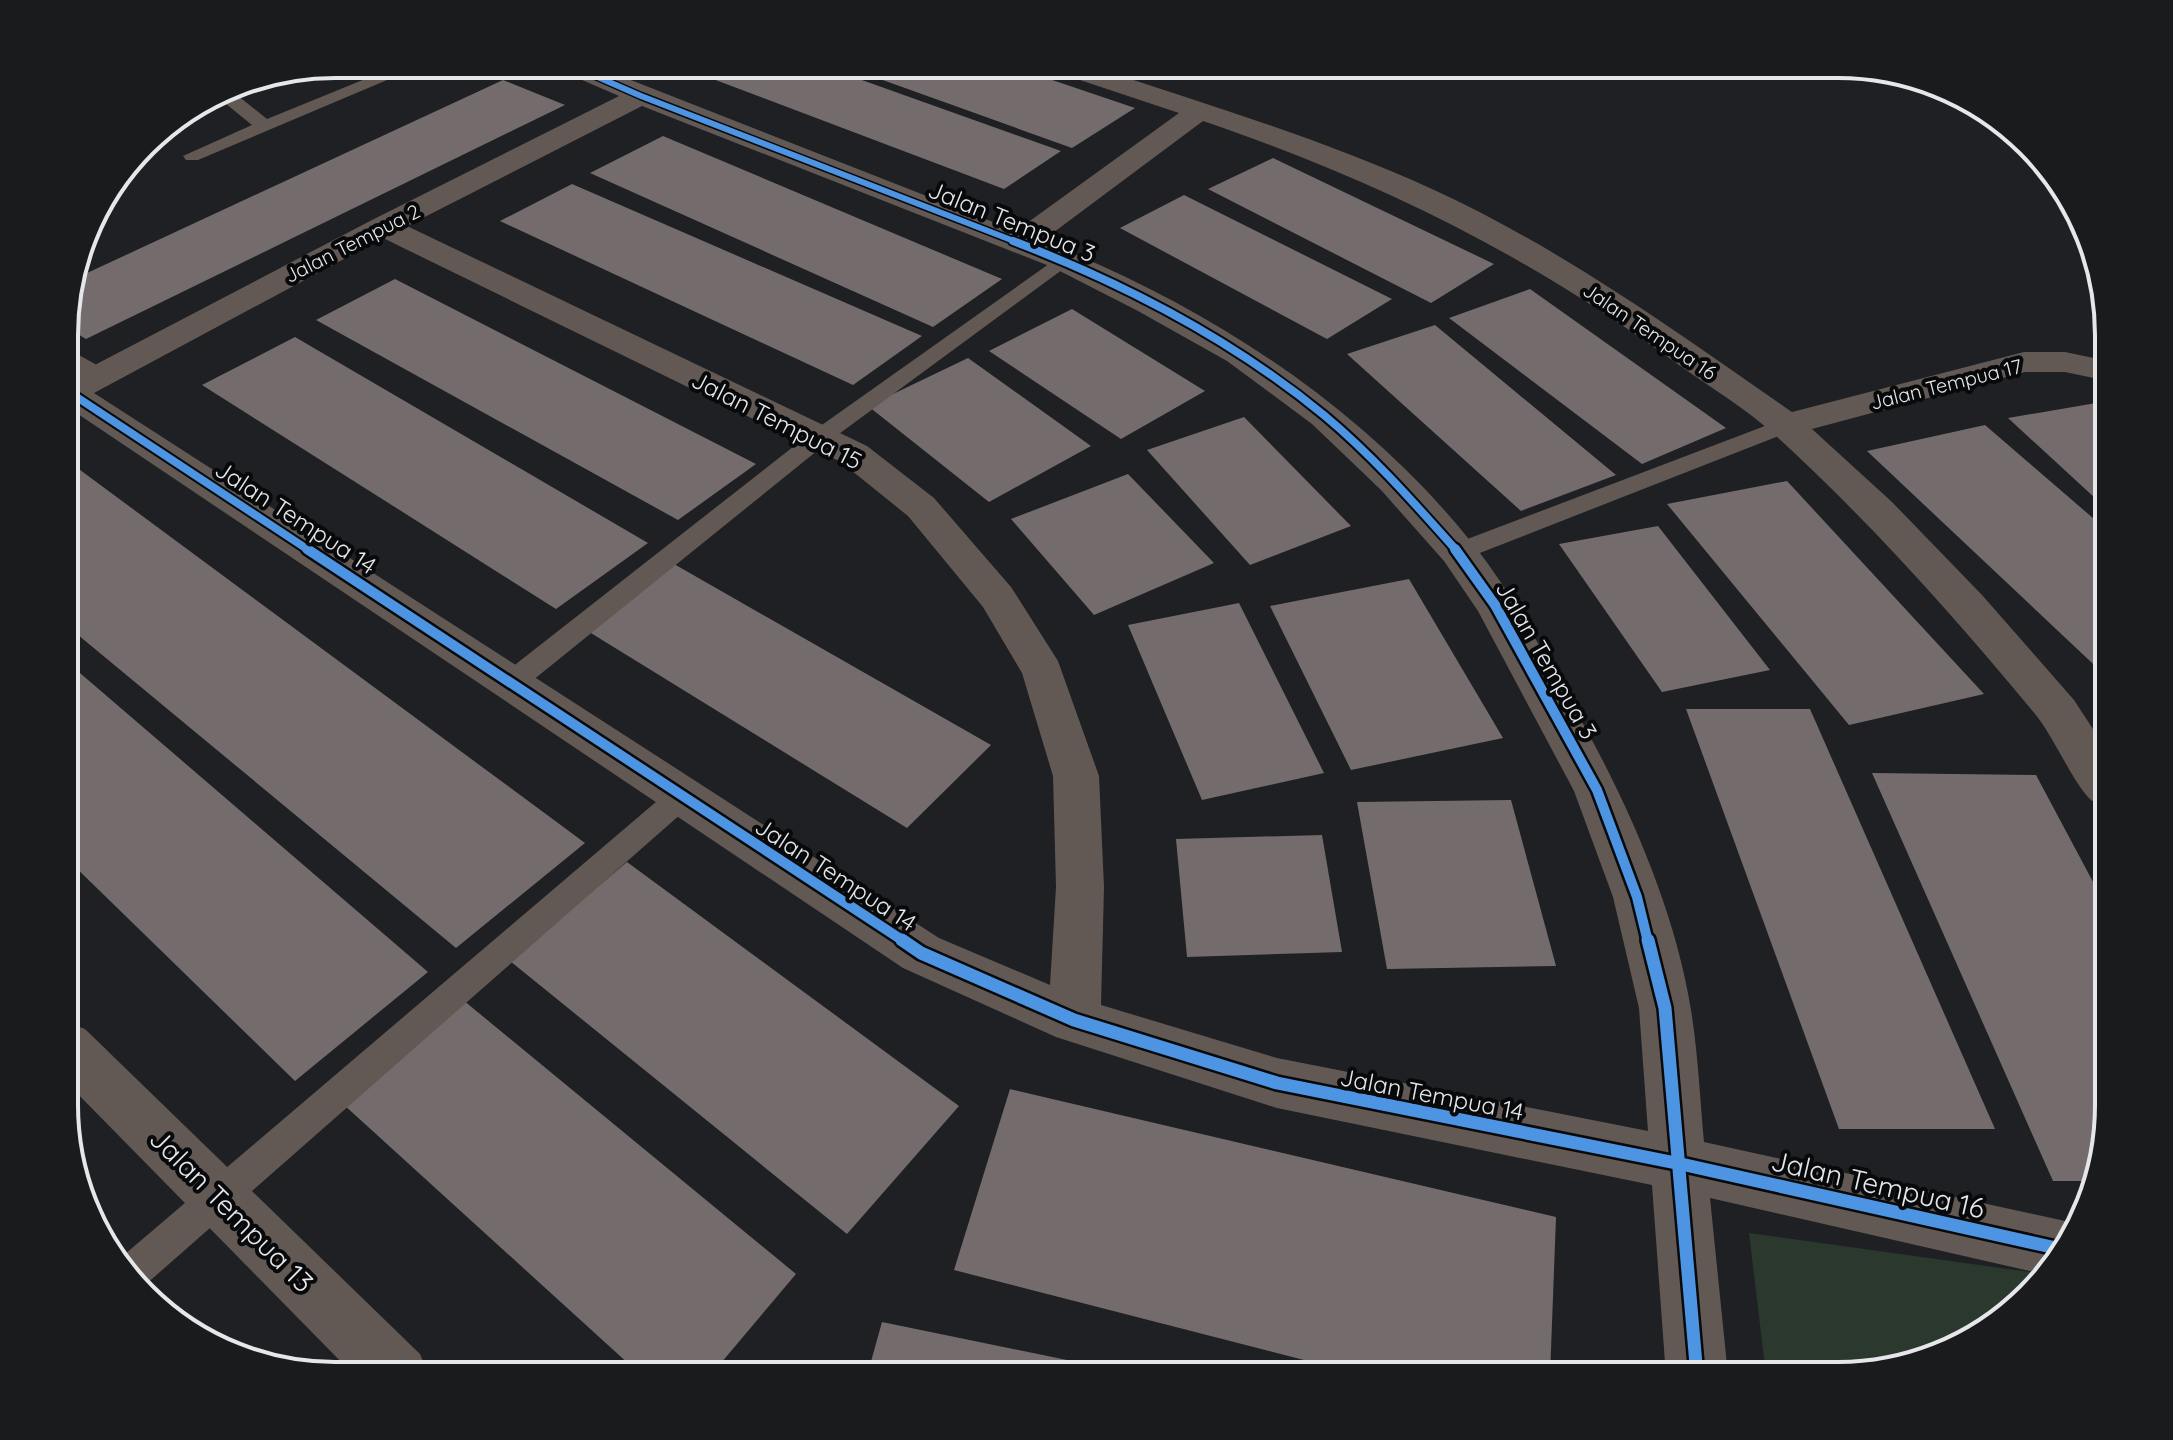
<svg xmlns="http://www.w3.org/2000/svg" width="2173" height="1440" font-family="Quicksand,sans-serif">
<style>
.green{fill:#2a382d}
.building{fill:#746c6c}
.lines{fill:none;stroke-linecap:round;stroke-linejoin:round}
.lane{fill:#625954;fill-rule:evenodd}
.street{fill:#625954;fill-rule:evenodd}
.cycleway-far3-casing{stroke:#08090b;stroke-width:9}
.cycleway-far2-casing{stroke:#08090b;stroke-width:12}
.cycleway-far1-casing{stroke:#08090b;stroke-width:15}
.cycleway-casing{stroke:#08090b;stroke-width:18}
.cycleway-far3{stroke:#4d94e3;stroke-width:6}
.cycleway-far2{stroke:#4d94e3;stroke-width:8}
.cycleway-far1{stroke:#4d94e3;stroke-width:10}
.cycleway{stroke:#4d94e3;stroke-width:13}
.labels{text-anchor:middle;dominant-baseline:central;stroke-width:8;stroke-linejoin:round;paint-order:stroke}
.far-street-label{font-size:20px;fill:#e6e7ea;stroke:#08090b}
.street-label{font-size:24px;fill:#e6e7ea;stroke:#08090b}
.near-street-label{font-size:28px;fill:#e6e7ea;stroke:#08090b}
.rim{fill:none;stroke:#e6e7ea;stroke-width:4}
</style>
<rect width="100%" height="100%" fill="#1e2023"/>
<!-- green -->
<polygon class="green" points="1749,1233 2044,1274 1973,1340 1855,1375 1766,1375"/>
<!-- building -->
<g class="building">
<polygon points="673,64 817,64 1061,151 1004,189"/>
<polygon points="838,64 1005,64 1135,108 1072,148"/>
<polygon points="503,80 565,105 86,339 66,327 66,300 72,280"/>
<polygon points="663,136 1002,279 933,327 590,173"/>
<polygon points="1273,158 1494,264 1431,303 1208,189"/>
<polygon points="572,184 922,336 853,385 500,221"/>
<polygon points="1184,195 1392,299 1327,339 1120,228"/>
<polygon points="395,279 756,464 678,520 316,320"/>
<polygon points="1530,289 1726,428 1642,464 1449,318"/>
<polygon points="1072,309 1205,391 1121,439 989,351"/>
<polygon points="1435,325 1616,475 1521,511 1347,354"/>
<polygon points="295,337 648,543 556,609 202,385"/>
<polygon points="968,358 1091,446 989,502 868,406"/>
<polygon points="2108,401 2108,510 2008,418"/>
<polygon points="1244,417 1351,526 1250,565 1147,450"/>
<polygon points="1985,425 2108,531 2108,678 1867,451"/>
<polygon points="72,464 585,843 456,948 66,625 66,467"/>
<polygon points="1128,474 1214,563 1094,615 1011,519"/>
<polygon points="1787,481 1984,694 1849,725 1667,504"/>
<polygon points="1658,526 1770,670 1662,692 1559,544"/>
<polygon points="674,564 991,745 907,828 586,630"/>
<polygon points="1409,579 1503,738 1351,770 1270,606"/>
<polygon points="1239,603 1324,773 1202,800 1128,625"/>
<polygon points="66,661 428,972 295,1081 66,858"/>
<polygon points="1686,709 1810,709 1995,1129 1839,1129"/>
<polygon points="1872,773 2036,775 2108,910 2108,1122 2088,1181 2053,1181"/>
<polygon points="1511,800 1556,966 1387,969 1357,802"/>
<polygon points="1322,835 1342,952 1187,957 1176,839"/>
<polygon points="627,862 959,1106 847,1234 510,961"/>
<polygon points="463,1000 796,1274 710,1376 642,1376 343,1104"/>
<polygon points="1010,1089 1556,1217 1550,1376 1366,1376 954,1270"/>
<polygon points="882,1322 1135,1374 1135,1376 867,1376"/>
</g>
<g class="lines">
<!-- lane -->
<g class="lane">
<polygon points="402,64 425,64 198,160 186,160 183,156 252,125 215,95 227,87 267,119"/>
<polygon points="1063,254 1073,260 1070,264 828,442 522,689 512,692 502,689 498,682 502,675 812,432"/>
<polygon points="66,348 106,370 109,375 106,380 90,380 66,364"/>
<polygon points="1786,418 1794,420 1797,425 1794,430 1467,558 1449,558 1445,552 1449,546"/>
<polygon points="680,786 690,790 695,798 690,806 144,1286 118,1260 670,790"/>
</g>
<!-- street -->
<g class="street">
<path d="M555,64H590L1016,231L1179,113L1050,70L1046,64H1085C1202,103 1320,138 1432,189C1561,248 1677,332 1792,412L2024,352H2065L2108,361V381L2065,372H2025L1812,429L1892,502L1982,595L2074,700L2108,752V806C2103,804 2095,803 2091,800C2074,785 2053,735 2035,714C1954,616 1870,522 1776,436C1747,409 1711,388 1679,365C1526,254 1382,182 1203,121L1042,241C1205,304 1363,406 1472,543C1514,595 1544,655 1577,713C1627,801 1675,909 1691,1010C1698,1053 1700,1098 1704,1142L2065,1221L2074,1224L2063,1256L2043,1274L1710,1198L1728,1375L1666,1376L1652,1185L1277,1108L1056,1037L903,968L66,406V380L372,220L619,96L559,70ZM642,106L1052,267L1138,311L1227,361L1312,424L1381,490L1444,561L1478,611L1574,791L1613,897L1639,1008L1648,1131L1277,1058L1101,1005L1104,887L1099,776L1058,661L1011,587L934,498L867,446L407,226ZM383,238L841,462L908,516L983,607L1022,673L1053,776L1056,887L1050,985L939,938L94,393Z"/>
<polygon points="66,1022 85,1029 420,1354 429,1376 355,1376 66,1082"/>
</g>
<!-- cycleway-far3 casing -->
<g class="cycleway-far3-casing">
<polyline id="cycleway-far3" points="568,64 641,96 1019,243"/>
</g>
<!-- cycleway-far2 casing -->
<g class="cycleway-far2-casing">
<g id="cycleway-far2">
<path d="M1013,241C1123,283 1234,341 1325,416C1373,456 1415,504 1457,551"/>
<polyline points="69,392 310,551"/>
</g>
</g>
<!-- cycleway-far1 casing -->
<g class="cycleway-far1-casing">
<g id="cycleway-far1">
<polyline points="307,549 905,942"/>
<polyline points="1455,549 1495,605 1597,790 1637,897 1648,942"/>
</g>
</g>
<!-- cycleway casing -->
<g class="cycleway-casing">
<g id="cycleway">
<polyline points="902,940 921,953 1074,1020 1277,1083 1681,1164 2065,1250"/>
<polyline points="1648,940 1665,1008 1697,1376"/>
</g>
</g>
<!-- cycleway-far3 -->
<use href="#cycleway-far3" class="cycleway-far3"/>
<!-- cycleway-far2 -->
<use href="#cycleway-far2" class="cycleway-far2"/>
<!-- cycleway-far1 -->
<use href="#cycleway-far1" class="cycleway-far1"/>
<!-- cycleway -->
<use href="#cycleway" class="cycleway"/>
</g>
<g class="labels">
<!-- far-street labels -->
<g class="far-street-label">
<text transform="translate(352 243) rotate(-27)">Jalan Tempua 2</text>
<text transform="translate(1650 331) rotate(34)">Jalan Tempua 16</text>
<text transform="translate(1946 384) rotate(-14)">Jalan Tempua 17</text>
</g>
<!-- street labels -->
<g class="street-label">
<text transform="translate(1012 221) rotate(22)">Jalan Tempua 3</text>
<text transform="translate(777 420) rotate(27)">Jalan Tempua 15</text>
<text transform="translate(296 517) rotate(33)">Jalan Tempua 14</text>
<text transform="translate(1547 660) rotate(60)">Jalan Tempua 3</text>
<text transform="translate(836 874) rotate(33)">Jalan Tempua 14</text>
<text transform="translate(1432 1094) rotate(11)">Jalan Tempua 14</text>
</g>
<!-- near-street labels -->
<g class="near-street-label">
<text transform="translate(1878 1184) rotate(13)">Jalan Tempua 16</text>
<text transform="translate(232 1210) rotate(45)">Jalan Tempua 13</text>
</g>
</g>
<!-- crop -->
<path d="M0 0H2173V1440H0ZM335 78H1838A257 257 0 0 1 2095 335V1105A257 257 0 0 1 1838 1362H335A257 257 0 0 1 78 1105V335A257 257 0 0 1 335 78Z" fill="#1a1b1d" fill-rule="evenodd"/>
<path class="rim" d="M335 78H1838A257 257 0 0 1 2095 335V1105A257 257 0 0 1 1838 1362H335A257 257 0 0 1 78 1105V335A257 257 0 0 1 335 78Z"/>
</svg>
